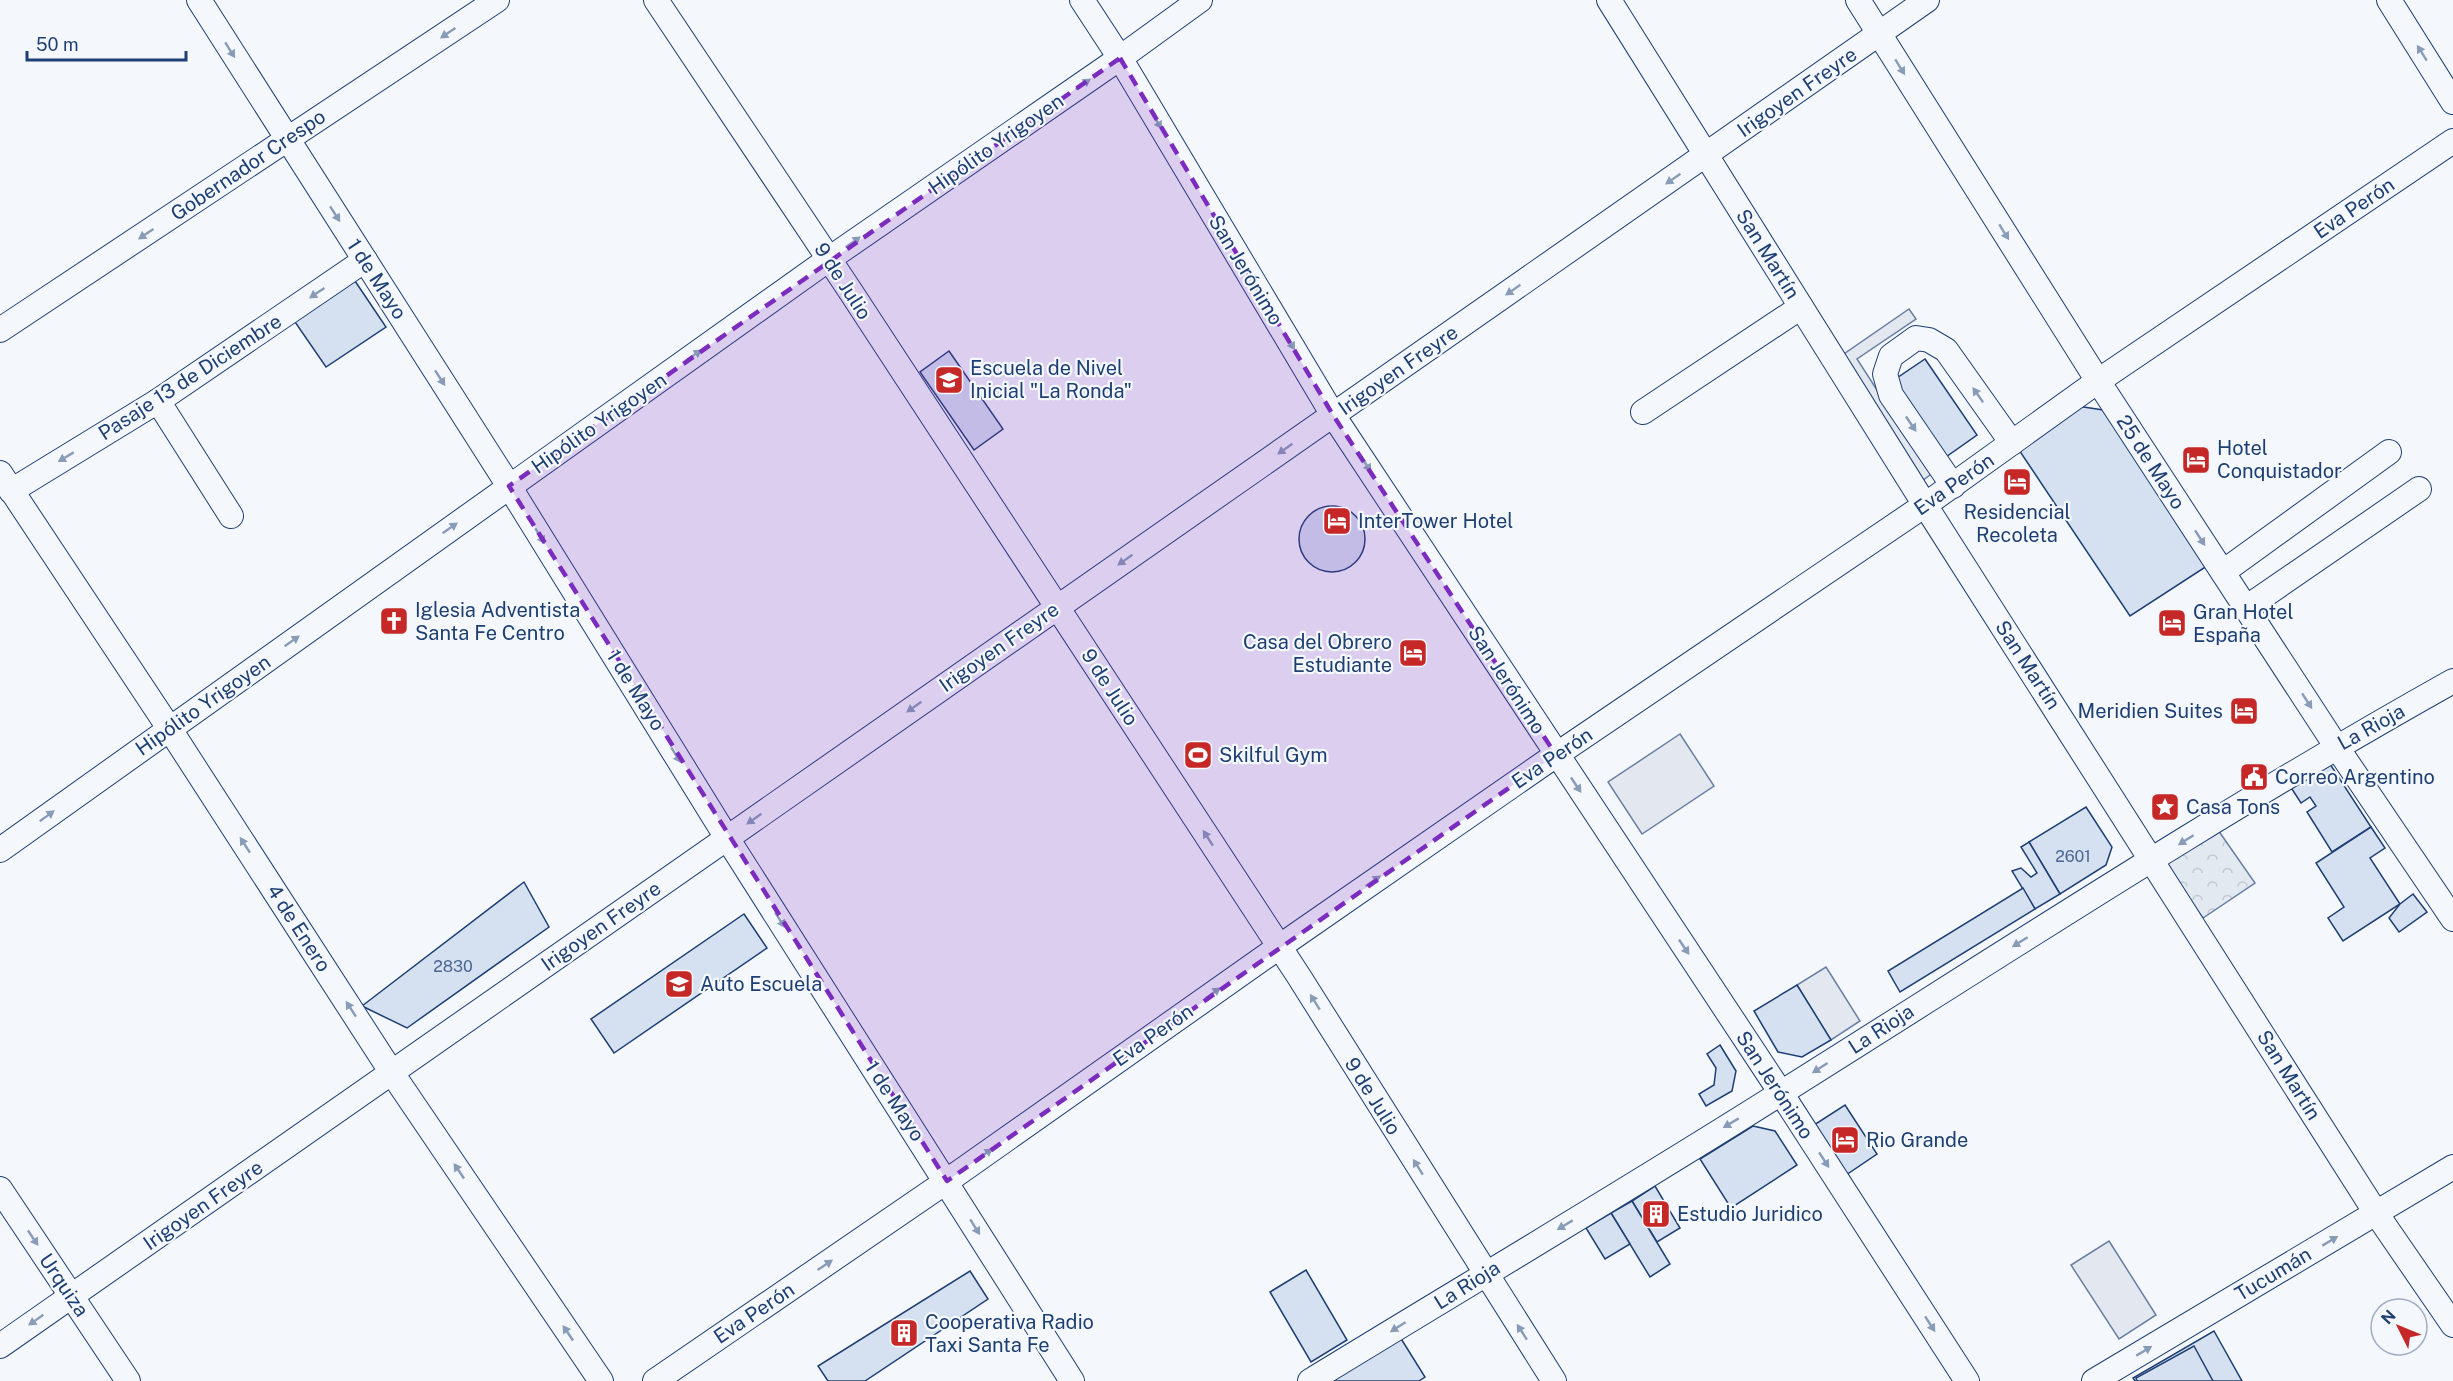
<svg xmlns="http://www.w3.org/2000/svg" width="2453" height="1381" font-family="'Public Sans',sans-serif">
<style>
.park{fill:url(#park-crowns);stroke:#687fa3;stroke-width:1.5}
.parking{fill:#e3e8f0;stroke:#687fa3;stroke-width:1.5}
.building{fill:#d5e0f0;stroke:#1d3f73;stroke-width:1.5}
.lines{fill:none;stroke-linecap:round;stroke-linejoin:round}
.minor-casing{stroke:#1d3f73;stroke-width:26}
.minor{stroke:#f4f7fb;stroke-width:24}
.oneway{fill:#889bb7}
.marked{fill:#7b2cbf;fill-opacity:0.2;stroke:#7b2cbf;stroke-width:4.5;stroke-dasharray:12 8;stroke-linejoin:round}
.labels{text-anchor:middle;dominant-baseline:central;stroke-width:4.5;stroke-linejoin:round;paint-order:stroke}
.number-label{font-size:16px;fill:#4b6792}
.street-label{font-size:20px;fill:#1d3f73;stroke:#f4f7fb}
.poi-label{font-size:20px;fill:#1d3f73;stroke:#f4f7fb;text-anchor:start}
</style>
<defs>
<pattern id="park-crowns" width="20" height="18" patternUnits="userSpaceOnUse" patternTransform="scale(1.5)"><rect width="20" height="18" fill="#e3e9f0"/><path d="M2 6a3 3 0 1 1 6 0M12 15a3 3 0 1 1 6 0" fill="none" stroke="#c2c9d1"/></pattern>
</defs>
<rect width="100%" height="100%" fill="#f4f7fb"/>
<!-- park -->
<polygon class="park" points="2218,830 2255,883 2203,918 2164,863"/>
<!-- parking -->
<g class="parking">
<polygon points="1909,309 1916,319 1857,359 1931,474 1922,481 1841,356"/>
<polygon points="1680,734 1714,786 1642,834 1608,782"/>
<polygon points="1826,967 1860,1021 1831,1040 1797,985"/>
<polygon points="2109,1241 2156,1315 2119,1339 2071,1265"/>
</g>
<!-- building -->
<g class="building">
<polygon points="355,281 386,327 326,367 295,322"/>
<polygon points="949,351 1003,429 974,450 920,372"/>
<polygon points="1925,359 1977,435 1943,459 1891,382"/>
<polygon points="2077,406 2103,410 2207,566 2130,616 2017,447"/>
<circle cx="1332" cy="539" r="33"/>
<polygon points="2328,761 2371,827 2332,852 2307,812 2316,806 2310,797 2301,803 2290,786"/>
<polygon points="2086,807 2112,847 2106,865 2060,894 2029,842"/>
<polygon points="2371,827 2385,848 2370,858 2400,904 2343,941 2328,918 2344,907 2316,863"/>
<polygon points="2029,842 2060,894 2035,909 2012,871 2021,868 2031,877 2037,873 2021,847"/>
<polygon points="524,882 549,927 407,1028 362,1006"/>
<polygon points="2023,888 2035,909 1900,992 1888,971"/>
<polygon points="2413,894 2427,912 2399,932 2389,918 2400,904"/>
<polygon points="744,914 767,948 614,1053 591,1019"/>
<polygon points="1797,985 1831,1040 1802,1057 1778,1052 1754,1011"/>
<polygon points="1720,1045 1736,1071 1732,1091 1706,1106 1699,1094 1714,1085 1716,1068 1707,1054"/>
<polygon points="1845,1105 1877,1154 1846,1175 1814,1125"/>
<polygon points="1753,1126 1775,1131 1797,1165 1731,1208 1700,1159"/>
<polygon points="1655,1186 1680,1228 1657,1242 1632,1201"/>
<polygon points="1632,1201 1670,1264 1650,1277 1611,1213"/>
<polygon points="1611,1213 1630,1244 1605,1259 1586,1228"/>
<polygon points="1306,1270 1347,1340 1311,1362 1270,1292"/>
<polygon points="970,1271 988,1299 865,1381 828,1381 818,1366"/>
<polygon points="2214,1331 2242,1381 2135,1381 2133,1378"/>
<polygon points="1400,1337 1425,1377 1419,1381 1330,1381"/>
<polygon points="2194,1346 2213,1381 2137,1381 2136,1378"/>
</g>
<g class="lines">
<!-- minor casing -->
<g class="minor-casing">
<g id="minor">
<polyline points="199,0 509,486 727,838 1072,1381"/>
<polyline points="656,0 849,289 1298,975 1554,1381"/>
<polyline points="1082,0 1120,58 1333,415 1781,1093 1967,1381"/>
<polyline points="1609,0 1925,505 2376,1213 2453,1325"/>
<polyline points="1858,0 2098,381 2336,746 2453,919"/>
<polyline points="2389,0 2453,102"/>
<polyline points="0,330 497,0"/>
<polyline points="158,401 231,516"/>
<polyline points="1643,412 1801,307"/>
<polyline points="0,473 169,728 392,1073 601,1381"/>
<polyline points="1953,486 1891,395 1885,374 1891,356 1916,338 1929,340 1946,350 2012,443"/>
<polyline points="11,491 158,401 365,260"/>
<polyline points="2223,572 2389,452"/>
<polyline points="2246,608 2419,489"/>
<polyline points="0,850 829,259 1120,58 1200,0"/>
<polyline points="0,1189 128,1381"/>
<polyline points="0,1346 1927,0"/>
<polyline points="655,1381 947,1181 1279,947 1556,755 1925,505 2098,381 2453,141"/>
<path d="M1310,1381C1467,1285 1626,1191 1781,1093C2004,953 2224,809 2453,681"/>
<polyline points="2094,1381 2453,1167"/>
</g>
</g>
<!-- minor -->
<use href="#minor" class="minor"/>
</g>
<!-- one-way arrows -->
<defs><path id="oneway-solid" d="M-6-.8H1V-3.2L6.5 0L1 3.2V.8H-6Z" transform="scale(1.5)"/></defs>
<g class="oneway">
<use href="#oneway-solid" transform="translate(448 33) rotate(146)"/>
<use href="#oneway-solid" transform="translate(230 50) rotate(58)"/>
<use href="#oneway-solid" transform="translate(2422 53) rotate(-122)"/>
<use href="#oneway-solid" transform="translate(1900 67) rotate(58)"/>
<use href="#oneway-solid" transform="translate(1083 84) rotate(-35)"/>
<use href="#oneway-solid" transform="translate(1157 121) rotate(59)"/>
<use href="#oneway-solid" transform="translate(1673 179) rotate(145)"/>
<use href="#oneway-solid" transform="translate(335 214) rotate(57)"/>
<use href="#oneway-solid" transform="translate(2004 232) rotate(58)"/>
<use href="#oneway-solid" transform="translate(146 234) rotate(146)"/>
<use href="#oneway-solid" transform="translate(853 242) rotate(-35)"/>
<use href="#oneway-solid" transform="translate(1513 290) rotate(145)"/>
<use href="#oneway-solid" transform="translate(317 293) rotate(146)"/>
<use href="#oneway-solid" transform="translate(1290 342) rotate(59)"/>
<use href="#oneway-solid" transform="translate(694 355) rotate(-35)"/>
<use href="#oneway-solid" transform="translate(440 378) rotate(57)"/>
<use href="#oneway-solid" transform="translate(1978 395) rotate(-125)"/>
<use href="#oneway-solid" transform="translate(1911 424) rotate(56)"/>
<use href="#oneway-solid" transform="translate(1285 449) rotate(145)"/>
<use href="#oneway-solid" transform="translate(66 457) rotate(149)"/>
<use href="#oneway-solid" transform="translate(1366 464) rotate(57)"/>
<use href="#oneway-solid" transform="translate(450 528) rotate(-35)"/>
<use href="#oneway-solid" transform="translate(540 536) rotate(58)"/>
<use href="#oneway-solid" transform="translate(2200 538) rotate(57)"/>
<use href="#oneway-solid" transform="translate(1125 560) rotate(145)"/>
<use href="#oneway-solid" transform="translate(292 641) rotate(-35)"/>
<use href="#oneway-solid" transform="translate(2307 701) rotate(57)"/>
<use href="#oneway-solid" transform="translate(914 707) rotate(145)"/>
<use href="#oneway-solid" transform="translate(676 755) rotate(58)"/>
<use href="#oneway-solid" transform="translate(1576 785) rotate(56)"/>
<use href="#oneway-solid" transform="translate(47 816) rotate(-36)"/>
<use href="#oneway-solid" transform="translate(754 819) rotate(145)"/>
<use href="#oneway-solid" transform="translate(1208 838) rotate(-123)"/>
<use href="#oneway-solid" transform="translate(2186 840) rotate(148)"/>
<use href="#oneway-solid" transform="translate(245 845) rotate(-123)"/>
<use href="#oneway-solid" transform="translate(1373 881) rotate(-35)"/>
<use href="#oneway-solid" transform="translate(780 920) rotate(57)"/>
<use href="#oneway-solid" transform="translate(2020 942) rotate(148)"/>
<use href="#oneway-solid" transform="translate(1684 947) rotate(56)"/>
<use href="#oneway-solid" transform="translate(1213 993) rotate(-35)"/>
<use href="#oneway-solid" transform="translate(1315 1002) rotate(-122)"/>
<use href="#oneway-solid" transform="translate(351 1009) rotate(-123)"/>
<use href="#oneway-solid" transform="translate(1820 1068) rotate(147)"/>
<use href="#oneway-solid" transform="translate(1731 1123) rotate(149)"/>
<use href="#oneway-solid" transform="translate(985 1154) rotate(-35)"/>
<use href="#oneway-solid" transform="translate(1824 1160) rotate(57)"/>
<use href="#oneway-solid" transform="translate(1418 1167) rotate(-122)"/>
<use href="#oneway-solid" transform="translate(459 1171) rotate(-124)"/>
<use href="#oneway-solid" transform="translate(1565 1225) rotate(149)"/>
<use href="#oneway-solid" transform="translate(975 1227) rotate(58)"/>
<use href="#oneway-solid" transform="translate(33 1238) rotate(56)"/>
<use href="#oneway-solid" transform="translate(2330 1241) rotate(-31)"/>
<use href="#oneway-solid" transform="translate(825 1265) rotate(-34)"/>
<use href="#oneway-solid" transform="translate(36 1320) rotate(145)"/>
<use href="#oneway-solid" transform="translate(1930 1324) rotate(57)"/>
<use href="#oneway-solid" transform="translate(1398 1327) rotate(148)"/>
<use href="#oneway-solid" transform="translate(1522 1332) rotate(-123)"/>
<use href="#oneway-solid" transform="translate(568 1333) rotate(-124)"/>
<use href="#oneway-solid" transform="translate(2144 1351) rotate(-31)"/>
</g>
<!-- marked area -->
<path class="marked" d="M1120,58L1333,415L1556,755L947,1181L509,486Z"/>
<!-- icons -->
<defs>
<g id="school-square" transform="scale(1.5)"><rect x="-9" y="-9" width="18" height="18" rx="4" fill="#c62828" stroke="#f4f7fb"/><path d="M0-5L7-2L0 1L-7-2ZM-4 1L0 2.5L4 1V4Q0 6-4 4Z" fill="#fff"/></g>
<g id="hotel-square" transform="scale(1.5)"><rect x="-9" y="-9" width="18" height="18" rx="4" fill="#c62828" stroke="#f4f7fb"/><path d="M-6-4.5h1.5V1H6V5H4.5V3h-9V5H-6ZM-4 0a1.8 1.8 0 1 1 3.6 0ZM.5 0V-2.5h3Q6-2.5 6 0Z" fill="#fff"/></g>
<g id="church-square" transform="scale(1.5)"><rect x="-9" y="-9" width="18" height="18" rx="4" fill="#c62828" stroke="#f4f7fb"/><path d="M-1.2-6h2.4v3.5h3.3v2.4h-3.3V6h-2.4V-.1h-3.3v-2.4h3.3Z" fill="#fff"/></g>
<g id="stadium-square" transform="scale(1.5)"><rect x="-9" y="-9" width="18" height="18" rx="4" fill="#c62828" stroke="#f4f7fb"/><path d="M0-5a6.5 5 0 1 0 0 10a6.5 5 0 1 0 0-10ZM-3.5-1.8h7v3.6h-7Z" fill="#fff"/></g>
<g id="civic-square" transform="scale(1.5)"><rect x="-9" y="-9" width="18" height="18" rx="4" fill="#c62828" stroke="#f4f7fb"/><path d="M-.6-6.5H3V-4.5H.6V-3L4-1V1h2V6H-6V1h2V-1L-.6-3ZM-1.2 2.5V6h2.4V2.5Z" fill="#fff"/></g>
<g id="sight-square" transform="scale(1.5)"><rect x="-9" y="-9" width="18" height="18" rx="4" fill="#c62828" stroke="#f4f7fb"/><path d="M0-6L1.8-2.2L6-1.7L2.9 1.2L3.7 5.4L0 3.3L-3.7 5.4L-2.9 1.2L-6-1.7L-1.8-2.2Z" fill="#fff"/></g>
<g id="building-square" transform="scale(1.5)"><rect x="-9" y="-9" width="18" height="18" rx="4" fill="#c62828" stroke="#f4f7fb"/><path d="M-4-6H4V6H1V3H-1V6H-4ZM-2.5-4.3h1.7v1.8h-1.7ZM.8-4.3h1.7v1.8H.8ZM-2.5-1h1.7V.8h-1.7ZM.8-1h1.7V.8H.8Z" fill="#fff"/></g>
</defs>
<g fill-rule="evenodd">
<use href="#school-square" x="949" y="380"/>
<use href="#hotel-square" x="2196" y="460"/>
<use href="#hotel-square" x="2017" y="482"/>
<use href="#hotel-square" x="1337" y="521"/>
<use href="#church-square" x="394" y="621"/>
<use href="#hotel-square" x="2172" y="623"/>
<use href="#hotel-square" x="1413" y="653"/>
<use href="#hotel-square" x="2244" y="711"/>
<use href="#stadium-square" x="1198" y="755"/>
<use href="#civic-square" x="2254" y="777"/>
<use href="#sight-square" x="2165" y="807"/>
<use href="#school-square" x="679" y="984"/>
<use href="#hotel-square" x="1845" y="1140"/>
<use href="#building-square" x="1656" y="1214"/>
<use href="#building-square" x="904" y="1333"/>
</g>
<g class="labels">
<!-- number labels -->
<g class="number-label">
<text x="2073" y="856">2601</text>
<text x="453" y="966">2830</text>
</g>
<!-- street labels -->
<g class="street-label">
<text transform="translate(1797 92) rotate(-35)">Irigoyen Freyre</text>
<text transform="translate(996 144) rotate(-35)">Hipólito Yrigoyen</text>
<text transform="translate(248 165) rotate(-34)">Gobernador Crespo</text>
<text transform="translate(2354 208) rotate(-34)">Eva Perón</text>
<text transform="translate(1768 254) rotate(58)">San Martín</text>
<text transform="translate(1246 270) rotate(59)">San Jerónimo</text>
<text transform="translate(377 279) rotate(57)">1 de Mayo</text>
<text transform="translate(843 281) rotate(57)">9 de Julio</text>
<text transform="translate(1398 370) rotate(-35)">Irigoyen Freyre</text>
<text transform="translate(190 377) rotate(-33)">Pasaje 13 de Diciembre</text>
<text transform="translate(599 423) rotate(-35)">Hipólito Yrigoyen</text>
<text transform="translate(2151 462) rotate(57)">25 de Mayo</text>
<text transform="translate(1954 484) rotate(-35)">Eva Perón</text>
<text transform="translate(999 647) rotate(-35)">Irigoyen Freyre</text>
<text transform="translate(2028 665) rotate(57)">San Martín</text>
<text transform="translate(1507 680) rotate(57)">San Jerónimo</text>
<text transform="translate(1110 687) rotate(57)">9 de Julio</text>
<text transform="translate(636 690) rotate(58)">1 de Mayo</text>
<text transform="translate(203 705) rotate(-35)">Hipólito Yrigoyen</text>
<text transform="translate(2371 727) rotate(-29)">La Rioja</text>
<text transform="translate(1552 758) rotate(-34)">Eva Perón</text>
<text transform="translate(601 926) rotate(-35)">Irigoyen Freyre</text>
<text transform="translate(299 928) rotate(57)">4 de Enero</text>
<text transform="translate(1881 1029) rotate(-33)">La Rioja</text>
<text transform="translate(1153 1035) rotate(-35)">Eva Perón</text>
<text transform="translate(2289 1075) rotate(58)">San Martín</text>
<text transform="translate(1775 1085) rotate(57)">San Jerónimo</text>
<text transform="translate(1373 1096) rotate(58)">9 de Julio</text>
<text transform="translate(895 1101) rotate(57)">1 de Mayo</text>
<text transform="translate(203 1205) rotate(-35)">Irigoyen Freyre</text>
<text transform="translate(2273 1274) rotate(-31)">Tucumán</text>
<text transform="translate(64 1285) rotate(56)">Urquiza</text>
<text transform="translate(1467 1285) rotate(-32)">La Rioja</text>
<text transform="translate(754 1313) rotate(-34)">Eva Perón</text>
</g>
<!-- poi labels -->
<g class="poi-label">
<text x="970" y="368">Escuela de Nivel<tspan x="970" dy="23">Inicial "La Ronda"</tspan></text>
<text x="2217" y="448">Hotel<tspan x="2217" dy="23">Conquistador</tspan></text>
<text x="2017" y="512" text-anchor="middle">Residencial<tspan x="2017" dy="23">Recoleta</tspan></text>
<text x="1358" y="521">InterTower Hotel</text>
<text x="415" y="610">Iglesia Adventista<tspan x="415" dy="23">Santa Fe Centro</tspan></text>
<text x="2193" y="612">Gran Hotel<tspan x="2193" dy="23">España</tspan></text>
<text x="1392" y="642" text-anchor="end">Casa del Obrero<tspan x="1392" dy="23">Estudiante</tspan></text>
<text x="2223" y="711" text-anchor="end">Meridien Suites</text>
<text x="1219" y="755">Skilful Gym</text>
<text x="2275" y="777">Correo Argentino</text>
<text x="2186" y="807">Casa Tons</text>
<text x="700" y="984">Auto Escuela</text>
<text x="1866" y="1140">Rio Grande</text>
<text x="1677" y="1214">Estudio Juridico</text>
<text x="925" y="1322">Cooperativa Radio<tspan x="925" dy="23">Taxi Santa Fe</tspan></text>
</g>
</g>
<!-- north arrow -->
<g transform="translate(2399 1327) rotate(313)"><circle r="28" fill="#f4f7fb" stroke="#9eadc5" stroke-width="1.5"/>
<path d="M0-4.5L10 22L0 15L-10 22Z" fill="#c62828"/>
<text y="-9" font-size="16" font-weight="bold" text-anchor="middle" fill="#1d3f73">N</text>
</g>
<!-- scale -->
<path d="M27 51v9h159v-9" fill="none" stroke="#1d3f73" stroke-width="3"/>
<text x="36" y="51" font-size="18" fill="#1d3f73" stroke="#f4f7fb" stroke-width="4.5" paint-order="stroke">50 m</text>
</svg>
